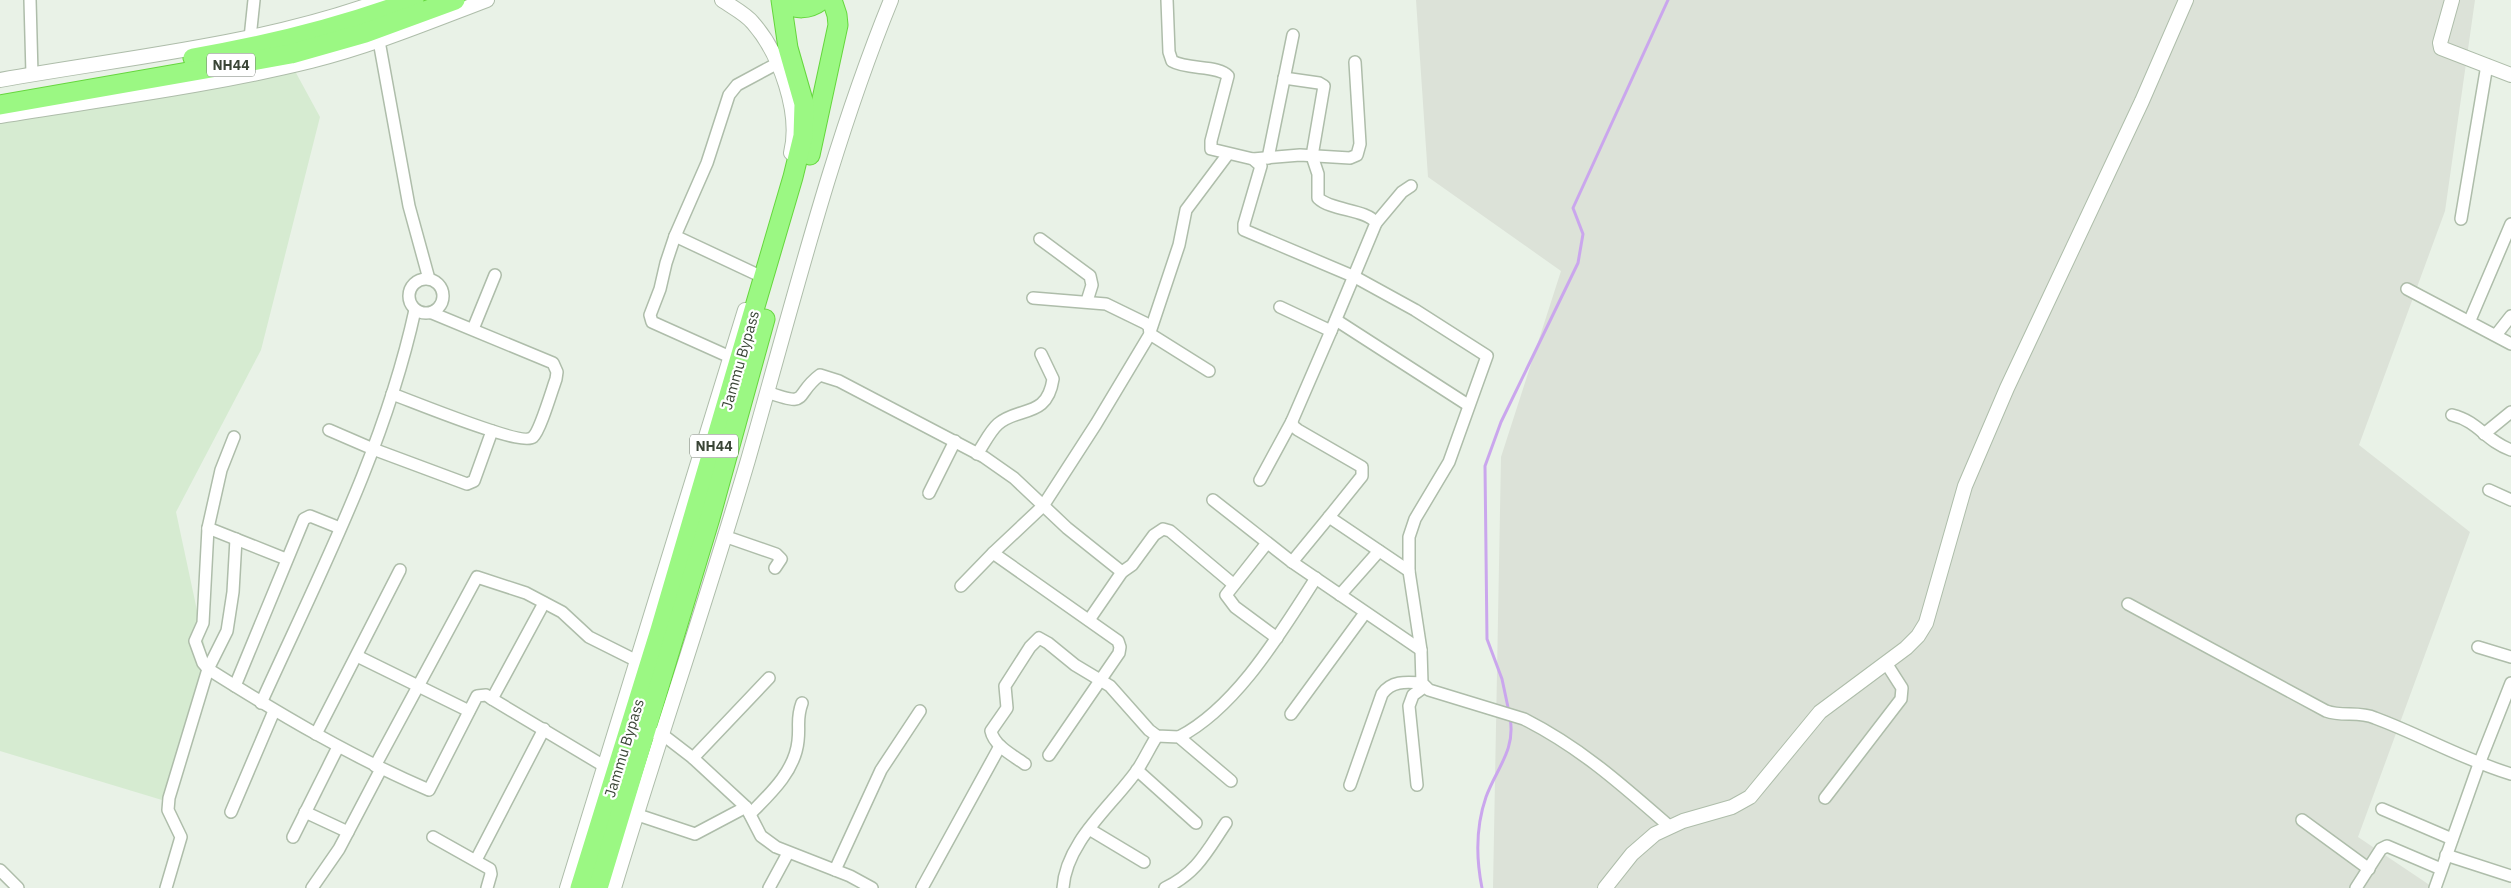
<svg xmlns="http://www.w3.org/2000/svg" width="2511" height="888" font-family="'IBM Plex Sans',sans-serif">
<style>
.industrial{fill:#dce2d8}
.education{fill:#d6ebd1}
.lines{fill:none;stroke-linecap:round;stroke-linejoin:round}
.stream{stroke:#caa6ed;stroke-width:3}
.minor-casing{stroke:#aebdaa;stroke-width:14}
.tertiary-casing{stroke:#aebdaa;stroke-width:16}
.trunk-casing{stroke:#65d63d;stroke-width:21}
.minor{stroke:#fff;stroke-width:11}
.tertiary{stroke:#fff;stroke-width:14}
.trunk{stroke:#9bf883;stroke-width:19}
.labels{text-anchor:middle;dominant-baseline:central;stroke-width:4.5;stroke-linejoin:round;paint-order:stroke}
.shield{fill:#fff;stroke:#757d72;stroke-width:1}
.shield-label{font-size:14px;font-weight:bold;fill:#3a4536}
.street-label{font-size:15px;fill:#3a4536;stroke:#fff}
</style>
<rect width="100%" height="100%" fill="#e9f2e7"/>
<!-- industrial -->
<polygon class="industrial" points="1416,0 2475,0 2445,211 2359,445 2470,532 2358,837 2434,888 1493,888 1501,457 1561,271 1428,177"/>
<!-- education -->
<polygon class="education" points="289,60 320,117 261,350 176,512 208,662 162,800 0,751 0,114"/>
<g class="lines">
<!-- stream -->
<g class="stream">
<polyline points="1509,712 1502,679 1487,639 1485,466 1501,422 1578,263 1583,234 1573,208 1668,0"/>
<path d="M1482,888C1476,858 1476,826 1486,797C1496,769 1516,750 1510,718"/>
</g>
<!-- minor casing -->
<g class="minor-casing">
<g id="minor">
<polyline points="30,0 32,74"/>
<path d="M1167,0L1169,52L1172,61C1187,70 1219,65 1228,76L1211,141V149L1253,159L1261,166L1244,224V230L1355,277L1415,310L1487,356L1449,462L1415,519L1409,537V571L1421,650L1422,683L1429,690L1524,719C1581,748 1621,784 1669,826"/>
<polyline points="250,38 254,0"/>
<polyline points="379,41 409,206 429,279"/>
<path d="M1284,78L1319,83L1324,86L1312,156L1318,174V198C1331,211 1367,209 1376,223L1331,331"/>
<polyline points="1268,158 1293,35"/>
<polyline points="1253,159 1300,155 1350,158 1357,155 1360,144 1355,62"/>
<polyline points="2461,219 2487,65"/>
<polyline points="1376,223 1402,192 1411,186"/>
<polyline points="675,236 756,274"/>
<polyline points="1040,239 1090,276 1092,285 1087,301"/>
<circle cx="426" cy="296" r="17"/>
<polyline points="2407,289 2511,344"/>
<polyline points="1280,307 1331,331 1292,421 1293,426 1298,430 1362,467 1362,476 1329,517"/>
<polyline points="1336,320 1468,405"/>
<polyline points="2470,320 2511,224"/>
<polyline points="473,329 495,275"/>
<polyline points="1151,329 1179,245 1186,210 1228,154"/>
<polyline points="1150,334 1209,371"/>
<polyline points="2496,335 2511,316"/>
<polyline points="730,357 652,322 650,315 660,289 666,263 675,236 707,163 729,95 737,85 778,63"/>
<path d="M767,392C811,408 793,395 820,375L839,381L984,457L1014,478L1067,528L1122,572"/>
<path d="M392,394C412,401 522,447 533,437C540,431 552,390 556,379L557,372L553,363L432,313"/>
<path d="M2452,415C2480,422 2484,440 2511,450"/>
<polyline points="329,430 373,449 467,484 474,481 492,431"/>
<polyline points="2484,434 2511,412"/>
<polyline points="234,437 221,470 208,528 286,559"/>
<path d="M977,454C984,444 990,431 998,424C1019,406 1047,419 1053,379L1041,354"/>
<polyline points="1260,480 1292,421"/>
<polyline points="2489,490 2511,500"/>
<polyline points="929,493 955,441"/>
<polyline points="1213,500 1292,562"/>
<polyline points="724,536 776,554 781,559 775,568"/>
<path d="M236,539L233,592L227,631L208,669C281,715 350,756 429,790L477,696L486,695L492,699"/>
<polyline points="1267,543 1226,595 1235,607 1277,638"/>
<polyline points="993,553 1043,506 1096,424 1150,334 1149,326 1145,323 1106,304 1033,298"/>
<polyline points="1409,571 1329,517 1292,562 1421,650"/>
<polyline points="961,586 993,553 1118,641 1120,647 1119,653 1049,755"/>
<polyline points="1340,595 1379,551"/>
<polyline points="544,603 492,699 604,766"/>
<path d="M2128,604L2326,711C2342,717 2359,711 2375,718C2421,735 2464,760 2511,774"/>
<polyline points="1089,620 1122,572 1132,565 1154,535 1163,529 1170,531 1233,584"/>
<polyline points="2478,647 2511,657"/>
<polyline points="357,656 469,711"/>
<polyline points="235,686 304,519 310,516 340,528"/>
<path d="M261,703C319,575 385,448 415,310"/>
<polyline points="1291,714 1365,613"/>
<polyline points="655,733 667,738 693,758 746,807 761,836 776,847 850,876 872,888"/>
<polyline points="316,734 400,570"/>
<path d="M1179,737C1237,707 1281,632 1316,578"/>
<polyline points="693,758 769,678"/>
<path d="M1025,764C1014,756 994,746 991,731L1007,708L1005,686L1030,647L1039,638L1048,643L1075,665L1110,686L1149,730L1157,736L1179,737L1231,781"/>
<polyline points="375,766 477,577 526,593 562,612 589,637 637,661"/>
<polyline points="1137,770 1196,823"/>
<path d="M1350,785L1382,694C1392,680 1407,682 1422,683"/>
<polyline points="1417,785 1409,706 1413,695 1424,687"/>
<polyline points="1825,798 1901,699 1902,688 1886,663"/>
<polyline points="2382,809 2452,839"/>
<polyline points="231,812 274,711"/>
<polyline points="305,812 348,832"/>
<path d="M750,814C770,794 795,771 798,741C800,725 796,719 802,703"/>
<polyline points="641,816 695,834 746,807"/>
<polyline points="2302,820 2369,869"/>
<polyline points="1089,829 1144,862"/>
<polyline points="293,837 338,747"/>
<polyline points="433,837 490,869 491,874 487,888"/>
<polyline points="2446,855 2511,876"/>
<polyline points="476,860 544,729"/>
<polyline points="0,870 18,888"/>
<polyline points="835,870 881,770 920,711"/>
<polyline points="166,888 181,837 168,810 169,798 208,669 203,663 195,641 203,623 208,528"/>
<polyline points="312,888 339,849 381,769"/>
<polyline points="769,888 788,853"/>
<polyline points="922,888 1000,746"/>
<path d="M1063,888C1066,841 1113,805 1138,769C1145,758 1150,747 1157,736"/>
<path d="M1165,888C1197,873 1207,851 1226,823"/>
<polyline points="2356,888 2381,849 2387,846 2441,869"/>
<polyline points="2435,888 2479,764 2511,683"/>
</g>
</g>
<!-- tertiary casing -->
<g class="tertiary-casing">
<g id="tertiary">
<path d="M722,0C732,7 746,14 753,23C780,54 801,113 791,153"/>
<polyline points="2452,0 2440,43 2441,48 2511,75"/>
<path d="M0,80C128,57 260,45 383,0"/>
<path d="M0,116C104,99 209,86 311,61C371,46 429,22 487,0"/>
<polyline points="567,888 745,310"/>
<path d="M614,888C657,745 706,603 748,460C792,307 831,147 891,0"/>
<polyline points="1605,888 1632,854 1655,834 1683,821 1732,807 1750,797 1820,712 1906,648 1918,636 1926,623 1965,486 2007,388 2142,101 2186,0"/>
</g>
</g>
<!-- trunk casing -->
<g class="trunk-casing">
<g id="trunk">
<path d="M782,0C795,11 809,10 822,0"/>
<path d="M193,58C269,45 342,27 414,0"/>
<polyline points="0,105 291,54 365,33 455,0"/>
<polyline points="810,155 838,25 837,15 832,0"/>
<polyline points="580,888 660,630 793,177 803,136 804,104 788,48 781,0"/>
<polyline points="598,888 710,518 765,319"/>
</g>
</g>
<!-- minor -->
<use href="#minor" class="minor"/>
<!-- tertiary -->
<use href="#tertiary" class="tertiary"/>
<!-- trunk -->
<use href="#trunk" class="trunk"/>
</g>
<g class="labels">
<!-- shield labels -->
<g class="shield">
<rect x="207" y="53.5" width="48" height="23" rx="4"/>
<rect x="690" y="434.5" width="48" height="23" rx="4"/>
</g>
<g class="shield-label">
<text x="231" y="65">NH44</text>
<text x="714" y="446">NH44</text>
</g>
<!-- street labels -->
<g class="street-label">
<text transform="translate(740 360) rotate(-74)">Jammu Bypass</text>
<text transform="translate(624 748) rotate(-73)">Jammu Bypass</text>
</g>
</g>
</svg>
